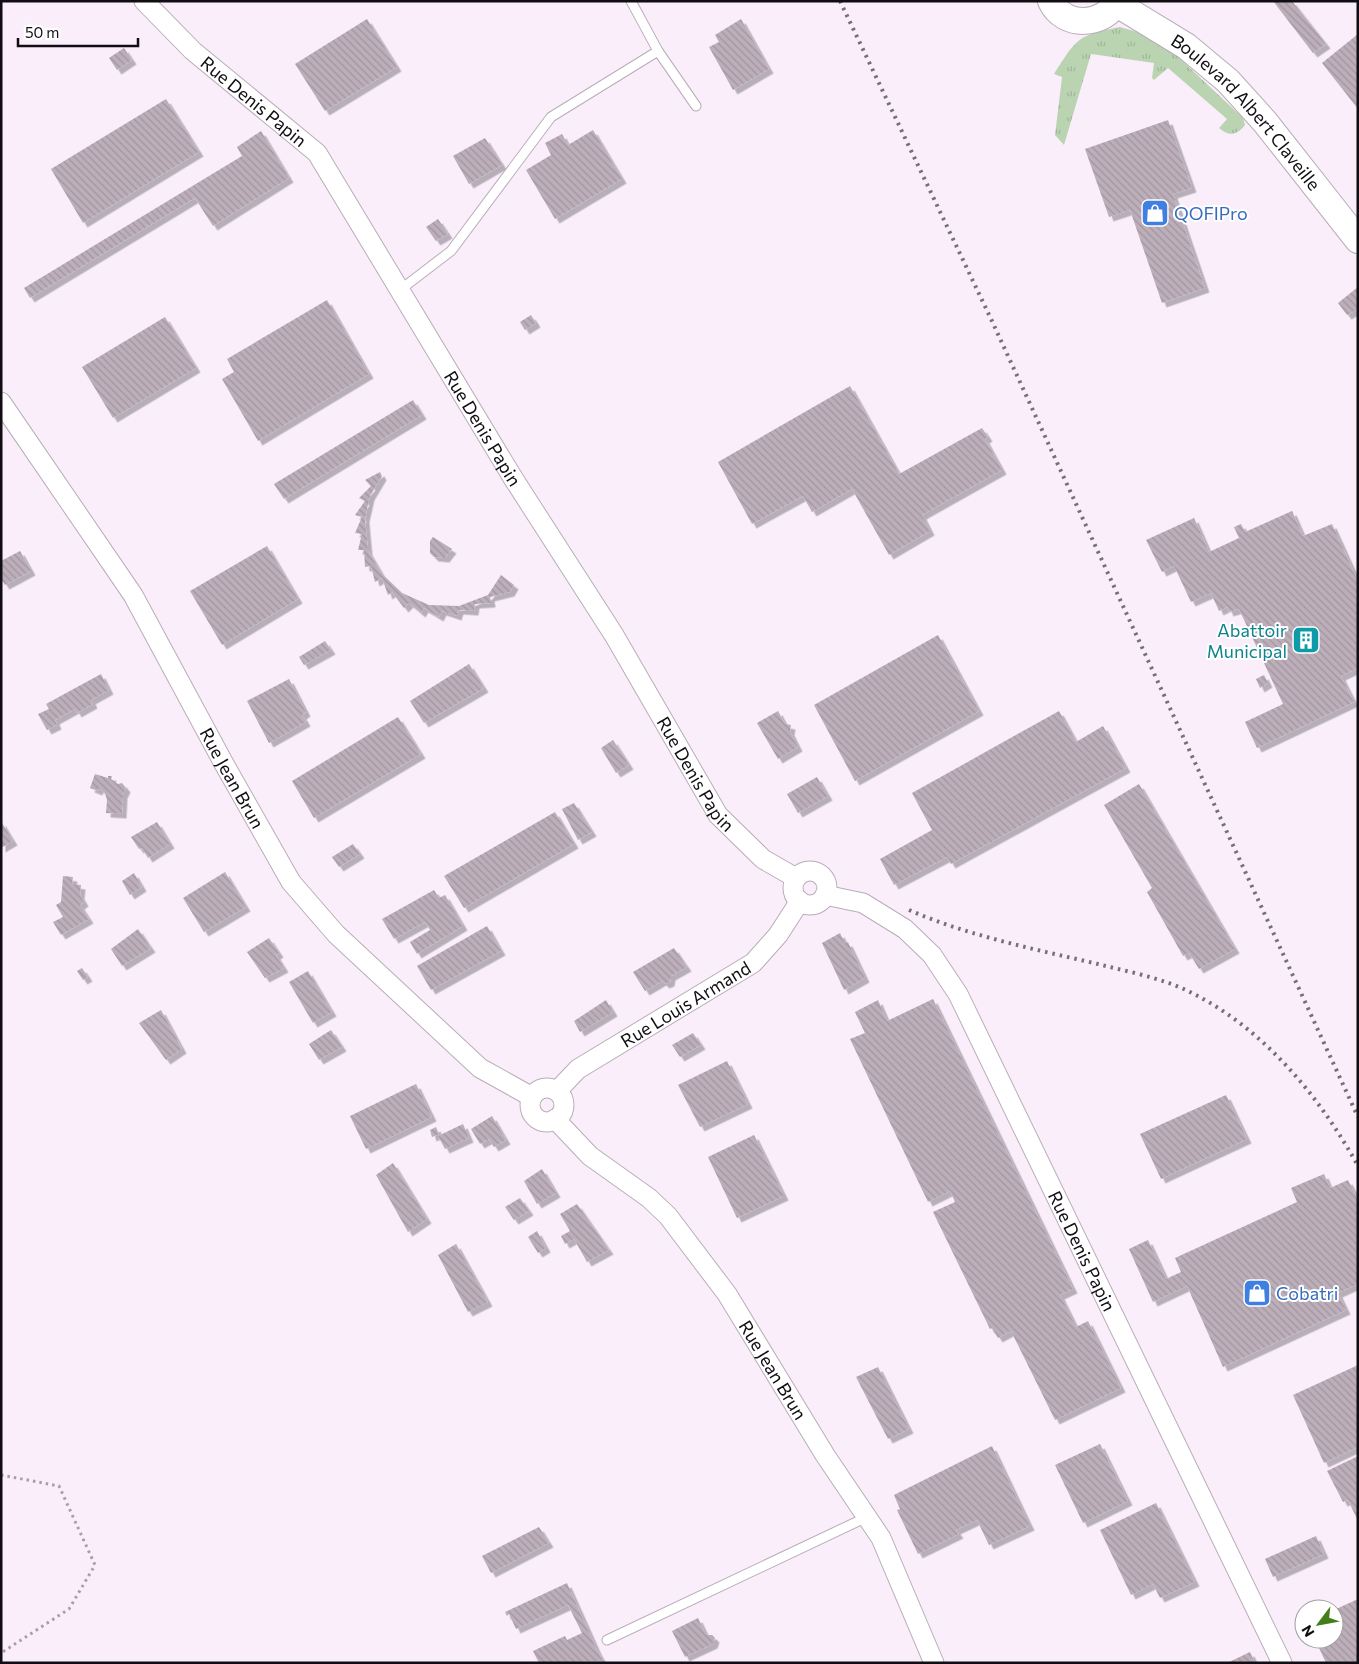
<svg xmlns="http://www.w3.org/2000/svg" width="1359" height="1664" font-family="Commissioner,sans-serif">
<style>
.grass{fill:url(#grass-tufts)}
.building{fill:url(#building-back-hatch);filter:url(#shadow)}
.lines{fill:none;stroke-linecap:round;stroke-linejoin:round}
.lane-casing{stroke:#b8adb9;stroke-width:11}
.street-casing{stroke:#b8adb9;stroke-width:21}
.secondary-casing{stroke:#b8adb9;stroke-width:28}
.path{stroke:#a79ea8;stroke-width:3;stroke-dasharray:2.5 4;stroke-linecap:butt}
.lane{stroke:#fff;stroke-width:9}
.street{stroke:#fff;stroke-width:19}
.secondary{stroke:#fff;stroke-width:26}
.rail{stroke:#766f77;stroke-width:4;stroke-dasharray:2.5 5;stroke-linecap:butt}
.labels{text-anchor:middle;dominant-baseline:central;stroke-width:4;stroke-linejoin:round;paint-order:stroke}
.street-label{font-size:18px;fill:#110d12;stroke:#fff}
.shop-label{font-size:18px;fill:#366cbe;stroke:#fff;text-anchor:start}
.culture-label{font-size:18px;fill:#0d838f;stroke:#fff;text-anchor:end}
</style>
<defs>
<pattern id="grass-tufts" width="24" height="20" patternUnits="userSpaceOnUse" patternTransform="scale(1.25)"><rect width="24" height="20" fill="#bad4b2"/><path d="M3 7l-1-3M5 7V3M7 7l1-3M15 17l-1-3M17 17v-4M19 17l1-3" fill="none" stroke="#9fb598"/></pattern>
<pattern id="building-back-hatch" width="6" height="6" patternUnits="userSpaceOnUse" patternTransform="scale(1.25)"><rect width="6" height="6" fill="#bdafba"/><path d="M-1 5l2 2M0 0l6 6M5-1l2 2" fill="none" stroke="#a1959f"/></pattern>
<filter id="shadow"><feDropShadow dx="4.5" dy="4.5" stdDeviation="0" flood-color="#0004"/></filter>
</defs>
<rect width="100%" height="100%" fill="#faeefb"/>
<!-- grass -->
<path class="grass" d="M1120,27L1144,34L1174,53L1243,118L1245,125C1237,135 1229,137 1219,128L1227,119L1168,68L1154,80L1152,78L1154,63L1091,54L1064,145L1055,135L1062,77L1054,74C1077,38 1078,35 1120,27Z"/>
<!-- building -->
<g class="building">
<polygon points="1273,1 1292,1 1326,44 1313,53"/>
<polygon points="367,19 397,67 325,111 295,64"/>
<polygon points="741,19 769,69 733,90 709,47 719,42 715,35"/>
<polygon points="1358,34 1358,109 1322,63"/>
<polygon points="124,48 132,60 117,70 109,58"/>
<polygon points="166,99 199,152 83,223 51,169"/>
<polygon points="1168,120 1192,188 1173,194 1205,288 1162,303 1130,210 1109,217 1085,149"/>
<polygon points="593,130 622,179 555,219 526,170 551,155 545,143 562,134 568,145"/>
<polygon points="261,131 289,178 213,226 195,198 30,298 24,288 242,156 237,147"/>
<polygon points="485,138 502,165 469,184 453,156"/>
<polygon points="438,219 448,234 436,241 426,227"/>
<polygon points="1358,287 1358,313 1356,310 1347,315 1338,303"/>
<polygon points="327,300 369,374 258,441 222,379 234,372 227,359"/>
<polygon points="531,315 536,323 525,330 520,322"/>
<polygon points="165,317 196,368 113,418 82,367"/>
<polygon points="850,386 899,474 982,428 988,437 985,439 1002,470 922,515 930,531 889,555 852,489 812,512 803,496 752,524 718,462"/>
<polygon points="413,400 422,415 284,499 274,484"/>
<polygon points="380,472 382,476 370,496 365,518 368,551 381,573 402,593 429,605 459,606 488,595 501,575 514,585 510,592 490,597 491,603 475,604 474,611 459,610 457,616 442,611 439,617 424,608 421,613 409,603 404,608 392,592 388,595 382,578 375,582 371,566 365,567 364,550 358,550 362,534 355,533 362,517 355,515 365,501 359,498 371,486 365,480"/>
<polygon points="1292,511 1303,536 1332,524 1358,581 1358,668 1341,676 1354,702 1257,748 1245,722 1283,704 1239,609 1229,612 1227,607 1219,611 1211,593 1191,602 1174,566 1162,572 1146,540 1194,518 1209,552 1239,538 1234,527 1241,524 1245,532"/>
<polygon points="433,537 452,549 445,558 434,557 430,553 430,541"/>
<polygon points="267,546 298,599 222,645 190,591"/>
<polygon points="20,551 31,571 5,585 1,579 1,561"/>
<polygon points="938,635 979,711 855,781 814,705"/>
<polygon points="325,641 331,650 304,665 299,657"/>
<polygon points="469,664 484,688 424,723 410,701"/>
<polygon points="101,674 109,690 91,700 93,704 77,713 75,709 55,720 57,725 47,730 38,714 49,709 46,704"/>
<polygon points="1264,675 1268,683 1260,688 1256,679"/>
<polygon points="289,679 306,712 302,715 306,722 269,743 247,701"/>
<polygon points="778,711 785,724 791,725 790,731 798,747 778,759 757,723"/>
<polygon points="1059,711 1076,742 1103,726 1126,768 951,864 947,857 894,885 880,859 932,830 912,793"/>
<polygon points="398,717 421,754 314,818 292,781"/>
<polygon points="613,740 629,765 616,773 601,748"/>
<polygon points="95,774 108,778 108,776 112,776 111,779 118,784 122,783 126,788 123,794 122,814 106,813 107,800 105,793 99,788 98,791 90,788"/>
<polygon points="817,777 828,796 798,813 787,794"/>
<polygon points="1139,784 1235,949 1199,969 1189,953 1183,956 1147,892 1152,888 1104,805"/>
<polygon points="574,803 592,832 578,840 562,809"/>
<polygon points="555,812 574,844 464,908 444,876"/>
<polygon points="1,821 13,841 1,848"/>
<polygon points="157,822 170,844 148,858 142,848 139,849 131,837"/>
<polygon points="353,844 360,854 339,867 332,857"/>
<polygon points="225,872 246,907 204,932 183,898"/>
<polygon points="134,873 142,887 130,895 122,881"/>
<polygon points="63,876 73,877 72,884 81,885 80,895 84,902 80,905 89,919 61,935 53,922 63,917 56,905 61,902"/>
<polygon points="434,890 439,898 445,895 463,926 417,954 410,942 430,930 425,922 394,939 382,919"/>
<polygon points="487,926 501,951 431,990 417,966"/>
<polygon points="138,929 151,948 122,966 111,949"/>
<polygon points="840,933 845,943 848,942 865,978 844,990 822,943"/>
<polygon points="269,938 279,953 276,955 284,968 265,978 247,952"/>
<polygon points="674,948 687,967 671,976 670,982 665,984 662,981 645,991 633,972"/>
<polygon points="82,968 88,977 83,980 77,971"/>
<polygon points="308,971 332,1012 313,1023 289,982"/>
<polygon points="933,999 1073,1289 1060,1295 1076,1327 1088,1321 1121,1388 1055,1420 1011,1331 998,1338 992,1328 990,1329 933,1212 955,1202 950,1191 928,1202 850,1039 865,1033 855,1012 878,1000 887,1021"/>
<polygon points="606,1000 613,1012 580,1032 574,1021"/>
<polygon points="161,1010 182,1049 166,1060 139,1023"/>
<polygon points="331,1030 342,1047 319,1060 309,1044"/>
<polygon points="693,1033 701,1045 680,1057 672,1045"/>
<polygon points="727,1061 748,1104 700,1127 678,1085"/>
<polygon points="416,1084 432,1117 366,1149 350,1116"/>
<polygon points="1226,1095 1247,1139 1161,1179 1140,1134"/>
<polygon points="492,1116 506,1140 494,1147 489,1139 480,1144 471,1129"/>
<polygon points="463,1124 469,1138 445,1149 438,1136"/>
<polygon points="436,1127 439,1134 432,1137 430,1130"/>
<polygon points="754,1135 784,1196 737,1218 708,1157"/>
<polygon points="393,1163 427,1219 408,1232 376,1175"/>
<polygon points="542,1169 556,1193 537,1204 524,1181"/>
<polygon points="1324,1174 1330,1188 1348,1180 1358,1200 1358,1284 1338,1293 1346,1310 1223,1367 1187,1286 1153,1302 1129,1249 1148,1240 1166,1279 1181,1272 1175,1258 1297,1202 1291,1188"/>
<polygon points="520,1198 529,1211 514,1220 505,1207"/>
<polygon points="577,1204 609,1250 587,1262 574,1239 565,1244 561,1236 570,1231 560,1214"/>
<polygon points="537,1231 546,1248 538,1253 528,1237"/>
<polygon points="456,1244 488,1302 468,1312 438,1255"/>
<polygon points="1358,1365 1358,1447 1324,1463 1293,1395"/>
<polygon points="878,1367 909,1429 888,1439 856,1377"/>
<polygon points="1100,1444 1128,1501 1083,1523 1055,1465"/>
<polygon points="992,1446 1030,1526 989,1545 977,1520 956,1530 959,1534 918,1554 897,1510 900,1509 894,1495"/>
<polygon points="1358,1456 1358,1521 1348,1500 1343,1502 1327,1471"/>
<polygon points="1156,1503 1195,1582 1160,1598 1153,1584 1131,1595 1100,1530"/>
<polygon points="539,1527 549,1543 491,1573 482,1556"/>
<polygon points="1316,1536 1324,1554 1273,1577 1265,1559"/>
<polygon points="567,1583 597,1650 603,1661 539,1663 533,1651 565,1636 567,1640 582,1633 568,1605 516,1629 509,1614 507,1616 505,1612"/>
<polygon points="1358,1599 1358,1663 1326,1663 1315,1639 1334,1639 1334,1610"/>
<polygon points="698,1618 706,1635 712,1635 715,1638 713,1644 685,1657 672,1631"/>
<polygon points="1250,1652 1255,1663 1227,1663"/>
</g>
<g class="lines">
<!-- lane casing -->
<g class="lane-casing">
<g id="lane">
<polyline points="631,1 658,51 696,106"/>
<polyline points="400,290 451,251 551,117 658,51"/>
<polyline points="607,1640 867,1517"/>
</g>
</g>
<!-- street casing -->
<g class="street-casing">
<g id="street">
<path id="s1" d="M144,1L193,51L317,153L513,478L614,635L718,815L763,859L796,878"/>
<path id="s2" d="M1,402L133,595L223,762L291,882L336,934L480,1068L532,1097"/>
<circle cx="810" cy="888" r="17"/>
<path id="s3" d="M825,895L863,903L905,929L932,955L958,994L1282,1663"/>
<circle cx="547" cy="1105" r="17"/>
<path id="s4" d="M557,1091L578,1069L753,963L778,935L800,901"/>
<path id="s5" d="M555,1119L590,1156L649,1198L668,1216L727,1294L825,1455L881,1538L934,1663"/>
</g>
</g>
<!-- secondary casing -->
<g class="secondary-casing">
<g id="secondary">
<path d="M1051,1C1064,29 1104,26 1118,1"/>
<path id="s6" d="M1117,4L1186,46L1228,81L1265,122L1358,240"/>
</g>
</g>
<!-- path -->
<polyline class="path" points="1,1475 59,1486 95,1565 69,1609 1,1653"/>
<!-- lane -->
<use href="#lane" class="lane"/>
<!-- street -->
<use href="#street" class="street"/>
<!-- secondary -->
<use href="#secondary" class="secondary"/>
<!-- rail -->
<g class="rail">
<polyline points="840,1 991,319 1358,1117"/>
<path d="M909,910C969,936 1034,949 1098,964C1129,972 1163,978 1192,993C1264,1029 1320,1097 1358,1166"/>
</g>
</g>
<!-- icons -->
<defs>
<g id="shop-square" transform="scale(1.4375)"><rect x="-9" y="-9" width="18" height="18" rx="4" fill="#3f7fe0" stroke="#fff"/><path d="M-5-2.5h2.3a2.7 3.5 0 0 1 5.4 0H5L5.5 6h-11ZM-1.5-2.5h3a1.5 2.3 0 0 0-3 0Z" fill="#fff"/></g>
<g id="building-square" transform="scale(1.4375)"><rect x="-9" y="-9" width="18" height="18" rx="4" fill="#0f9aa8" stroke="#fff"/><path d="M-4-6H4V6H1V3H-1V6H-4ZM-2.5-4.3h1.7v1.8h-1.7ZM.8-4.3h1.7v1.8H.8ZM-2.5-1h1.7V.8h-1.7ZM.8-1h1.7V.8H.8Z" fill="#fff"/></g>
</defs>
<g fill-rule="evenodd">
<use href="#shop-square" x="1155" y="213"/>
<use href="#building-square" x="1306" y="640"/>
<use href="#shop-square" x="1257" y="1293"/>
</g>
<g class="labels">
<!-- street labels -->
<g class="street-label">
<text stroke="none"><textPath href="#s1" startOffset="149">Rue Denis Papin</textPath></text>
<text stroke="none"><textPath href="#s6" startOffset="170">Boulevard Albert Claveille</textPath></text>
<text stroke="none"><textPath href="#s1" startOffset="552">Rue Denis Papin</textPath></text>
<text stroke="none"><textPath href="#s1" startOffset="958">Rue Denis Papin</textPath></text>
<text stroke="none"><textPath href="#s2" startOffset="442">Rue Jean Brun</textPath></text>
<text stroke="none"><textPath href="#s4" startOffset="156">Rue Louis Armand</textPath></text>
<text stroke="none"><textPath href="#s3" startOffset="458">Rue Denis Papin</textPath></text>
<text stroke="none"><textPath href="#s5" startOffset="336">Rue Jean Brun</textPath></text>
</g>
<!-- shop labels -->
<g class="shop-label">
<text x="1174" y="213">QOFIPro</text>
<text x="1276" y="1293">Cobatri</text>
</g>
<!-- culture labels -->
<g class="culture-label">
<text x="1287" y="630">Abattoir<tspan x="1287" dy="21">Municipal</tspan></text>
</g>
</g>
<!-- border -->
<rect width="1359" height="1664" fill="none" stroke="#110d12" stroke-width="5"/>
<!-- north arrow -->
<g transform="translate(1319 1624) rotate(238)"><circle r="24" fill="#ffffff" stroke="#a09ea0"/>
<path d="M0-4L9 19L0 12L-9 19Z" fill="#447e19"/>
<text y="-8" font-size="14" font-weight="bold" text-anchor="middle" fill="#110d12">N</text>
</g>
<!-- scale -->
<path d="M18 38v8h120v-8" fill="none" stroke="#110d12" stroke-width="2.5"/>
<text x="25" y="38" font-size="15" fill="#110d12" stroke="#ffffff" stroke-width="4" paint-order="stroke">50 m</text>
</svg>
